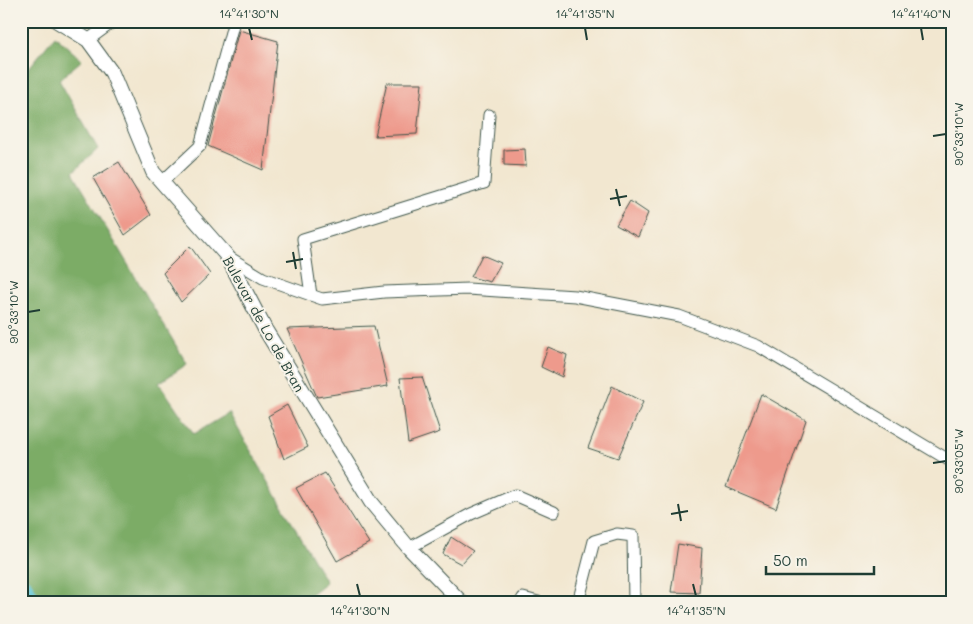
<svg xmlns="http://www.w3.org/2000/svg" width="973" height="624" font-family="Mali,sans-serif">
<style>
.forest{fill:#7cac66;stroke:#4e744d}
.lines{fill:none;stroke-linecap:round;stroke-linejoin:round}
.river{stroke:#5cc6d6;stroke-width:26}
.building{fill:#ee9a8c}
.minor-casing{stroke:#3f564b;stroke-width:13}
.tertiary-casing{stroke:#3f564b;stroke-width:16}
.minor{stroke:#fff;stroke-width:11}
.tertiary{stroke:#fff;stroke-width:14}
.ticks{fill:none;stroke:#1f3d34;stroke-width:2}
.labels{text-anchor:middle;dominant-baseline:central;stroke-width:4;stroke-linejoin:round;paint-order:stroke}
.street-label{font-size:14px;fill:#1f3d34;stroke:#f7f3e8}
.neatline{fill:none;stroke:#1f3d34;stroke-width:2}
.ticks-label{font-size:12px;text-anchor:middle;fill:#1f3d34}
</style>
<rect width="100%" height="100%" fill="#f7f3e8"/>
<filter id="ink" filterUnits="userSpaceOnUse"><feTurbulence type="fractalNoise" baseFrequency=".02" numOctaves="2"/><feDisplacementMap in="SourceGraphic" scale="10" xChannelSelector="R" yChannelSelector="G"/><feConvolveMatrix kernelMatrix="1 2 1 2 8 2 1 2 1" color-interpolation-filters="sRGB"/></filter>
<filter id="wash" filterUnits="userSpaceOnUse"><feTurbulence type="fractalNoise" baseFrequency=".0096" numOctaves="4" result="noise"/><feDisplacementMap in="SourceGraphic" scale="20" xChannelSelector="R" yChannelSelector="G"/><feGaussianBlur stdDeviation="1.12" result="paint"/><feColorMatrix in="noise" values="0 0 0 0 0 0 0 0 0 0 0 0 0 0 0 0 0 1.4 0 .05"/><feComposite in="paint" operator="in"/></filter>
<g filter="url(#wash)">
<rect width="100%" height="100%" fill="#f2e7d0"/>
<!-- forest -->
<polygon class="forest" points="55,36 82,60 59,80 98,149 73,172 187,364 159,383 194,434 229,413 326,582 299,603 21,603 21,75 23,75"/>
<g class="lines">
<!-- river -->
<polyline class="river" points="21,590 29,603"/>
</g>
<g id="blocks">
<!-- building -->
<g class="building">
<polygon points="239,30 278,41 263,170 208,146"/>
<polygon points="387,83 422,83 417,134 375,136"/>
<polygon points="525,149 526,166 504,165 504,150"/>
<polygon points="119,162 151,215 125,235 93,178"/>
<polygon points="630,201 648,213 638,237 616,225"/>
<polygon points="190,246 210,274 181,302 163,273"/>
<polygon points="482,255 501,263 490,282 471,277"/>
<polygon points="374,326 388,386 317,397 287,329"/>
<polygon points="548,347 567,355 562,377 541,367"/>
<polygon points="422,377 440,432 408,443 400,378"/>
<polygon points="612,386 643,402 618,458 588,448"/>
<polygon points="761,394 806,420 776,508 726,487"/>
<polygon points="287,405 308,447 284,459 268,416"/>
<polygon points="325,473 369,543 337,561 296,488"/>
<polygon points="451,537 473,551 461,564 443,554"/>
<polygon points="678,544 702,548 699,593 671,592"/>
</g>
</g>
</g>
<g filter="url(#ink)">
<use href="#blocks" fill-opacity="0" stroke="#3f564b" stroke-width="1"/>
<g class="lines">
<!-- minor casing -->
<g class="minor-casing">
<g id="minor">
<polyline points="88,40 114,21"/>
<polyline points="162,182 200,146 234,21"/>
<polyline points="227,256 263,278 322,299 384,292 468,289 575,296 679,316 758,346 952,462"/>
<polyline points="311,295 303,239 484,183 489,115"/>
<polyline points="409,548 471,514 515,495 554,512"/>
<polyline points="520,603 523,598 542,603"/>
<polyline points="574,603 579,599 594,541 617,534 633,536 634,603"/>
</g>
</g>
<!-- tertiary casing -->
<g class="tertiary-casing">
<polyline id="tertiary" points="57,21 88,40 112,73 153,172 227,256 266,331 371,502 409,548 462,603"/>
</g>
<!-- minor -->
<use href="#minor" class="minor"/>
<!-- tertiary -->
<use href="#tertiary" class="tertiary"/>
</g>
</g>
<!-- ticks -->
<path class="ticks" d="M249,28L252,40M585,28L587,40M921,28L923,40M933,136L946,134M616,189L620,206M610,199L627,196M293,252L296,269M286,262L303,259M28,312L40,310M933,463L946,461M678,504L681,521M671,514L688,511M357,584L360,596M693,584L696,596"/>
<g class="labels">
<!-- street labels -->
<g class="street-label">
<text transform="translate(264 324) rotate(61)">Bulevar de Lo de Bran</text>
</g>
</g>
<!-- margin -->
<rect width="973" height="624" fill="none" stroke="#f7f3e8" stroke-width="55"/>
<!-- scale -->
<path d="M766 566v8h108v-8" fill="none" stroke="#1f3d34" stroke-width="2.5"/>
<text x="773" y="566" font-size="15" fill="#1f3d34" stroke="#f7f3e8" stroke-width="4" paint-order="stroke">50 m</text>
<rect x="28" y="28" width="918" height="568" class="neatline"/>
<g class="ticks-label">
<text x="249" y="18">14°41'30"N</text>
<text x="585" y="18">14°41'35"N</text>
<text x="921" y="18">14°41'40"N</text>
<text transform="translate(959 134) rotate(-90)" y="4">90°33'10"W</text>
<text transform="translate(14 312) rotate(-90)" y="4">90°33'10"W</text>
<text transform="translate(959 461) rotate(-90)" y="4">90°33'05"W</text>
<text x="360" y="615">14°41'30"N</text>
<text x="696" y="615">14°41'35"N</text>
</g>
</svg>
